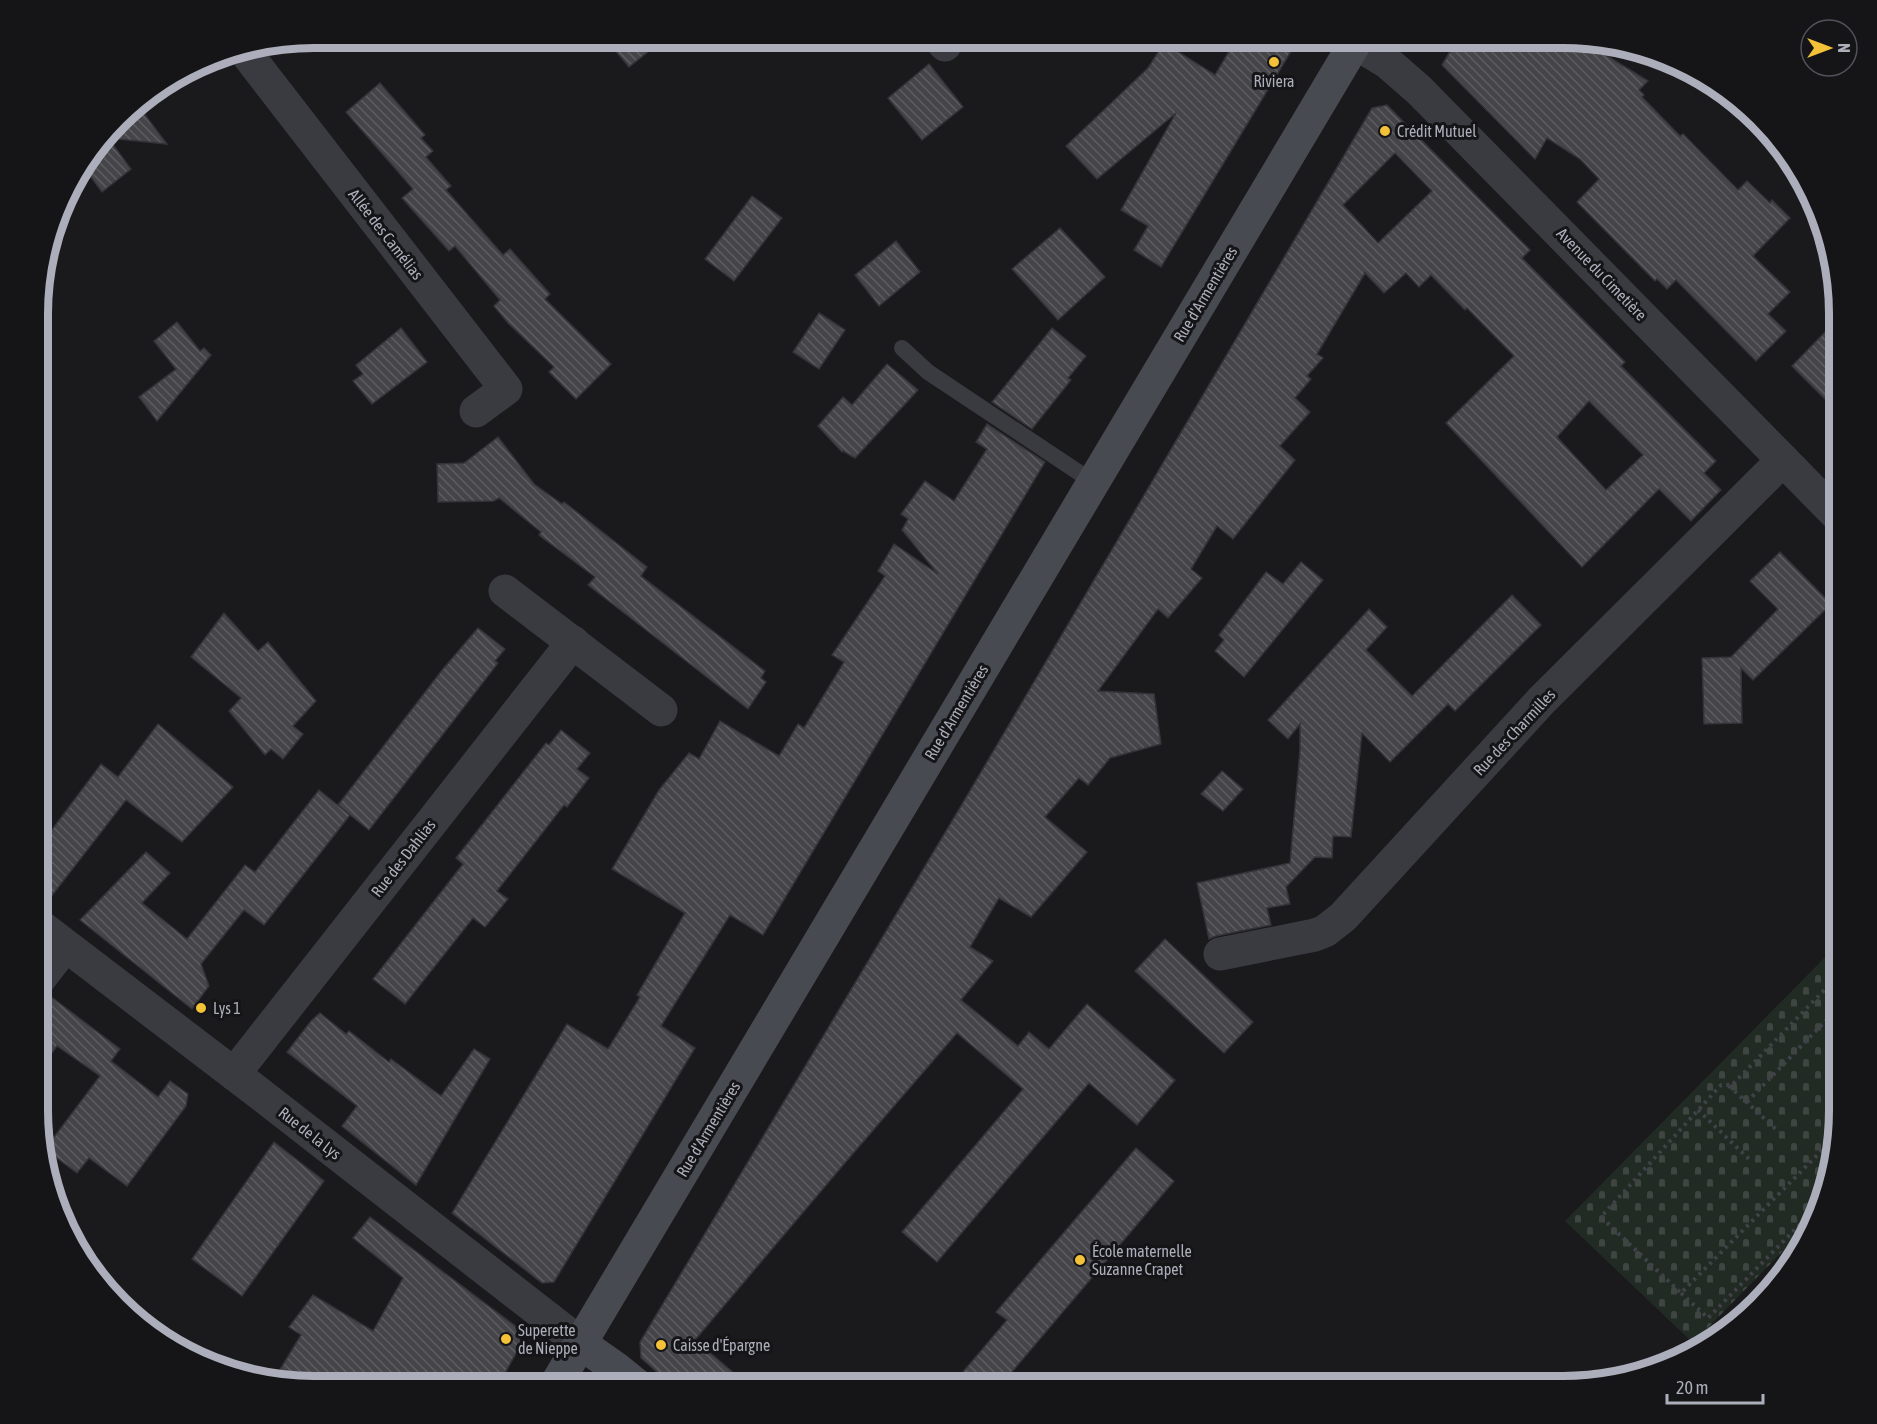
<svg xmlns="http://www.w3.org/2000/svg" width="1877" height="1424" font-family="'Asap Condensed',sans-serif">
<style>
.cemetery{fill:url(#cemetery-stones)}
.building{fill:url(#building-back-hatch);stroke:#343338;stroke-width:1.5;fill-rule:evenodd}
.lines{fill:none;stroke-linecap:round;stroke-linejoin:round}
.path{stroke:#404248;stroke-width:4;stroke-dasharray:3 4.5;stroke-linecap:butt}
.lane{stroke:#3a3b41;stroke-width:16}
.street{stroke:#3a3b41;stroke-width:33}
.secondary{stroke:#484a51;stroke-width:33}
.poi-dot{fill:#f4c239;stroke:#151417;stroke-width:2}
.labels{text-anchor:middle;dominant-baseline:central;stroke-width:6;stroke-linejoin:round;paint-order:stroke}
.poi-label{font-size:16px;fill:#acafbb;stroke:#151417;text-anchor:start}
.street-label{font-size:16px;fill:#acafbb;stroke:#151417}
.rim{fill:none;stroke:#acafbb;stroke-width:8}
</style>
<defs>
<pattern id="cemetery-stones" width="16" height="16" patternUnits="userSpaceOnUse" patternTransform="scale(1.5)"><rect width="16" height="16" fill="#212a23"/><path d="M2 7V4a2 2 0 0 1 4 0v3zM10 15v-3a2 2 0 0 1 4 0v3z" fill="#3f4641"/></pattern>
<pattern id="building-back-hatch" width="6" height="6" patternUnits="userSpaceOnUse" patternTransform="scale(1.5)"><rect width="6" height="6" fill="#444449"/><path d="M-1 5l2 2M0 0l6 6M5-1l2 2" fill="none" stroke="#5c5c61"/></pattern>
</defs>
<rect width="100%" height="100%" fill="#1a191c"/>
<!-- cemetery -->
<polygon class="cemetery" points="1839,943 1839,1129 1819,1214 1693,1343 1565,1221"/>
<!-- building -->
<g class="building">
<polygon points="605,38 665,38 629,67"/>
<polygon points="1237,38 1299,38 1161,267 1134,250 1148,226 1121,210 1176,113 1097,179 1066,146 1148,68 1164,43 1215,75"/>
<polygon points="1458,38 1581,38 1603,43 1599,51 1648,81 1639,90 1644,95 1642,97 1680,136 1683,134 1738,190 1747,181 1770,203 1772,200 1790,218 1753,256 1790,292 1768,314 1786,331 1756,361 1676,280 1667,289 1657,279 1655,281 1577,202 1599,179 1580,159 1547,138 1535,159 1442,65"/>
<polygon points="929,64 963,107 922,140 888,98"/>
<polygon points="380,83 425,135 421,138 433,151 426,157 451,186 446,190 503,255 510,249 550,294 545,299 611,364 576,399 549,372 554,367 508,323 494,306 500,300 455,246 449,251 402,198 413,189 346,112"/>
<polygon points="136,103 167,144 108,138 131,169 102,192 83,166 132,106"/>
<path d="M1387,105L1530,250L1522,258L1625,362L1621,366L1716,461L1704,473L1721,490L1691,521L1659,489L1582,567L1446,423L1514,356L1467,308L1465,310L1431,275L1419,287L1406,273L1384,293L1365,273L1317,354L1323,358L1307,376L1311,379L1295,398L1310,412L1280,446L1295,460L1233,539L1217,526L1191,569L1202,578L1168,618L1158,609L1098,691L1154,694L1161,744L1110,758L1088,785L1079,778L1045,817L1087,852L1031,917L999,898L970,947L993,961L961,1000L1018,1046L1029,1032L1049,1049L1087,1004L1175,1080L1137,1125L1089,1083L937,1262L902,1232L1023,1089L957,1033L844,1164L695,1340L749,1386H673L641,1358L640,1342L961,806L1372,108ZM1395,153L1432,191L1378,243L1343,205ZM1589,401L1643,455L1606,490L1557,437Z"/>
<polygon points="752,196 782,218 734,281 705,259"/>
<polygon points="1060,228 1105,277 1058,320 1012,269"/>
<polygon points="896,241 920,272 879,306 855,275"/>
<polygon points="819,313 845,330 819,369 793,352"/>
<polygon points="177,322 200,351 204,348 211,355 157,421 139,397 176,369 154,341"/>
<polygon points="401,328 427,362 372,404 353,381 363,374 356,365"/>
<polygon points="1052,328 1086,356 1068,378 1071,380 1032,429 992,402"/>
<polygon points="1827,330 1839,343 1839,413 1792,366"/>
<polygon points="887,364 918,390 855,458 843,451 842,452 818,426 843,397 852,405"/>
<polygon points="987,424 1045,462 763,935 730,915 661,1026 695,1048 554,1282 542,1283 452,1213 567,1024 608,1049 640,997 637,995 685,913 612,869 659,790 689,753 699,759 720,721 779,756 798,724 804,728 844,662 832,655 885,576 878,571 894,544 938,574 902,530 908,519 901,514 925,481 954,501 987,449 976,442"/>
<polygon points="498,437 534,484 562,504 564,502 647,567 641,576 765,671 761,678 766,682 748,709 588,585 595,577 539,535 541,532 499,498 494,501 438,502 437,464 464,463"/>
<polygon points="1780,552 1831,604 1753,680 1741,668 1742,723 1704,724 1702,658 1731,657 1778,609 1750,581"/>
<polygon points="1301,562 1323,580 1244,677 1215,651 1224,640 1219,635 1266,572 1283,584"/>
<polygon points="1512,595 1541,625 1455,711 1448,704 1390,762 1362,733 1351,837 1333,836 1332,858 1315,857 1286,887 1290,904 1267,908 1271,925 1216,936 1209,939 1197,883 1290,863 1300,750 1300,724 1288,739 1268,720 1369,609 1387,627 1366,650 1412,696"/>
<polygon points="224,613 258,651 268,642 316,701 293,726 303,734 283,759 271,749 265,755 229,711 241,698 191,657"/>
<polygon points="478,628 505,649 495,661 498,663 369,830 338,805 443,669"/>
<polygon points="158,724 233,787 182,842 126,800 43,907 39,907 39,847 101,764 118,777"/>
<polygon points="561,730 590,753 577,769 589,778 567,807 564,805 497,891 508,899 485,927 473,918 405,1004 373,979 463,864 456,858 546,743 549,745"/>
<polygon points="1222,771 1243,789 1223,811 1201,794"/>
<polygon points="319,790 350,815 264,925 244,910 201,964 209,986 192,1009 80,920 146,852 170,873 142,903 187,939 245,865 255,872"/>
<polygon points="1165,939 1253,1022 1224,1053 1135,971"/>
<polygon points="50,996 120,1049 111,1061 158,1097 170,1081 188,1094 186,1106 127,1186 89,1158 77,1173 45,1149 100,1076 57,1046 38,1072 38,1011"/>
<polygon points="320,1013 346,1034 349,1031 389,1062 391,1059 441,1096 474,1049 490,1059 416,1185 342,1126 357,1106 287,1052 311,1021"/>
<polygon points="274,1142 324,1181 242,1296 192,1259"/>
<polygon points="1136,1148 1174,1181 1000,1386 951,1386 1007,1320 996,1312"/>
<polygon points="370,1217 518,1328 521,1344 498,1386 296,1386 273,1381 301,1335 289,1327 313,1295 373,1331 403,1278 353,1238"/>
</g>
<g class="lines">
<!-- path -->
<g class="path">
<polyline points="1729,1086 1779,1132"/>
<polyline points="1747,1102 1839,1007"/>
<polyline points="1698,1110 1751,1161"/>
<polyline points="1838,1134 1681,1293 1601,1217 1721,1085 1732,1085 1839,975"/>
<polyline points="106,1284 122,1294"/>
<polyline points="1681,1293 1708,1318 1822,1202"/>
<polyline points="1714,1336 1795,1255"/>
</g>
<!-- lane -->
<polyline class="lane" points="902,348 928,372 1093,482"/>
<!-- street -->
<g class="street">
<polyline points="939,38 945,45"/>
<polyline points="1355,43 1388,63 1419,90 1839,517"/>
<polyline points="243,49 506,389 476,411"/>
<polyline points="505,591 661,710"/>
<polyline points="39,925 264,1097 580,1343"/>
<polyline points="1220,954 1315,935 1325,931 1343,917 1541,701 1783,460"/>
<polyline points="38,981 65,946"/>
<polyline points="234,1074 573,642"/>
</g>
<!-- secondary -->
<g class="secondary">
<polyline points="580,1343 617,1369 638,1386"/>
<polyline points="555,1386 1358,38"/>
</g>
</g>
<!-- markers -->
<g class="poi-dot">
<circle cx="1274" cy="62" r="6"/>
<circle cx="1385" cy="131" r="6"/>
<circle cx="201" cy="1008" r="6"/>
<circle cx="1080" cy="1260" r="6"/>
<circle cx="506" cy="1339" r="6"/>
<circle cx="661" cy="1345" r="6"/>
</g>
<g class="labels">
<!-- poi labels -->
<g class="poi-label">
<text x="1274" y="81" text-anchor="middle">Riviera</text>
<text x="1397" y="131">Crédit Mutuel</text>
<text x="213" y="1008">Lys 1</text>
<text x="1092" y="1251">École maternelle<tspan x="1092" dy="18">Suzanne Crapet</tspan></text>
<text x="518" y="1330">Superette<tspan x="518" dy="18">de Nieppe</tspan></text>
<text x="673" y="1345">Caisse d'Épargne</text>
</g>
<!-- street labels -->
<g class="street-label">
<text transform="translate(386 234) rotate(52)">Allée des Camélias</text>
<text transform="translate(1602 274) rotate(46)">Avenue du Cimetière</text>
<text transform="translate(1205 294) rotate(-59)">Rue d'Armentières</text>
<text transform="translate(956 712) rotate(-59)">Rue d'Armentières</text>
<text transform="translate(1514 732) rotate(-47)">Rue des Charmilles</text>
<text transform="translate(403 858) rotate(-52)">Rue des Dahlias</text>
<text transform="translate(708 1129) rotate(-59)">Rue d'Armentières</text>
<text transform="translate(310 1133) rotate(38)">Rue de la Lys</text>
</g>
</g>
<!-- crop -->
<path d="M0 0H1877V1424H0ZM314 48H1563A266 266 0 0 1 1829 314V1110A266 266 0 0 1 1563 1376H314A266 266 0 0 1 48 1110V314A266 266 0 0 1 314 48Z" fill="#151417" fill-rule="evenodd"/>
<path class="rim" d="M314 48H1563A266 266 0 0 1 1829 314V1110A266 266 0 0 1 1563 1376H314A266 266 0 0 1 48 1110V314A266 266 0 0 1 314 48Z"/>
<!-- north arrow -->
<g transform="translate(1829 48) rotate(90)"><circle r="28" fill="#151417" stroke="#515259" stroke-width="1.5"/>
<path d="M0-4.5L10 22L0 15L-10 22Z" fill="#f4c239"/>
<text y="-9" font-size="16" font-weight="bold" text-anchor="middle" fill="#acafbb">N</text>
</g>
<!-- scale -->
<path d="M1667 1394v9h96v-9" fill="none" stroke="#acafbb" stroke-width="3"/>
<text x="1676" y="1394" font-size="18" fill="#acafbb" stroke="#151417" stroke-width="4.5" paint-order="stroke">20 m</text>
</svg>
